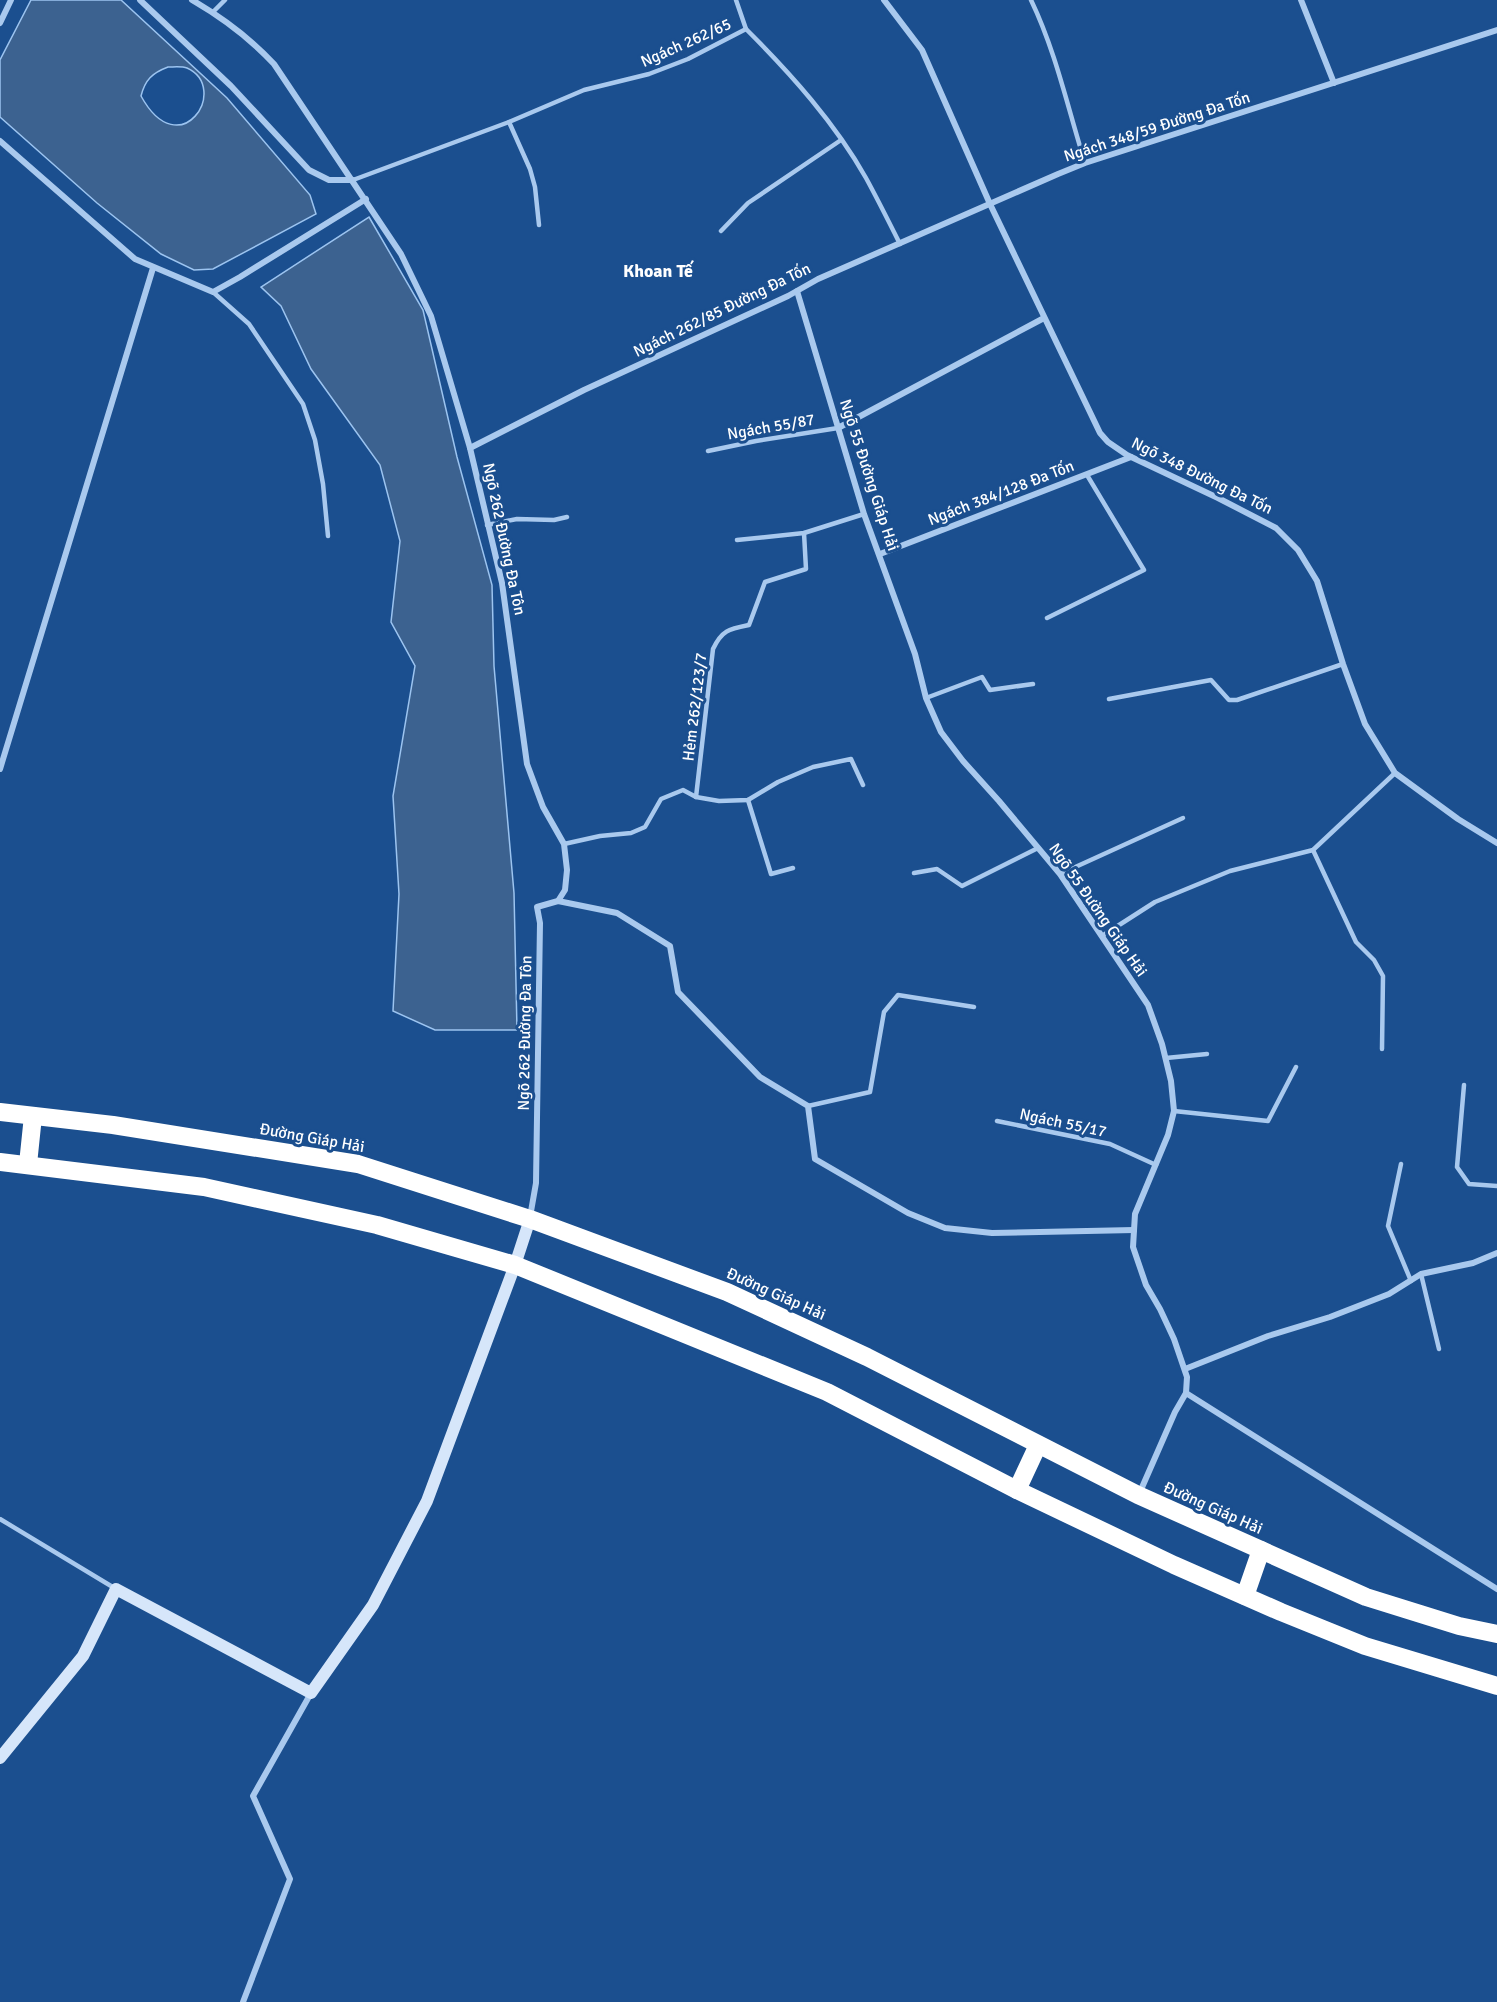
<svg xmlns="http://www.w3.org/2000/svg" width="1497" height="2002" font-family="Signika,sans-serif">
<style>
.water{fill:#3c6290;stroke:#9cc4f0;stroke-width:1.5;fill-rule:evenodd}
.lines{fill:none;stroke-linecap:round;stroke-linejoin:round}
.lane{stroke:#a9c9ee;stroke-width:4.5}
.street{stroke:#a9c9ee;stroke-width:6}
.secondary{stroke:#d6e6fa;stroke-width:12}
.highway{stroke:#fff;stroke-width:18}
.labels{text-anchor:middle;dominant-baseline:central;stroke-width:6;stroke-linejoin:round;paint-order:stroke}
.street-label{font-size:16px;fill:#fff;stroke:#1b4f8f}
.neighbourhood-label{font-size:18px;font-weight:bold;fill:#fff;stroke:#1b4f8f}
</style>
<rect width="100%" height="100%" fill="#1b4f8f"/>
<!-- water -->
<g class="water">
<path d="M31,0H121L227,98L310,195L316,214L213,269L194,270L161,254L97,203L0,117V60ZM168,67C174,67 182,66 187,68C231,88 180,167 141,96C145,80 152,73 168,67Z"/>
<polygon points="369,217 423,310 457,457 492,585 494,666 514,893 517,1030 435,1030 393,1011 399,894 393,796 415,666 391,622 400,541 380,465 311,369 281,306 261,287"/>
</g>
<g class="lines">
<!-- lane -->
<g class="lane">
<polyline points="736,0 746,29"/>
<path d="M1031,0C1056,52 1068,109 1085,163"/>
<polyline points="213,12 225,0"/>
<polyline points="509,122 530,169 535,187 539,225"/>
<path d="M353,180L509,122L584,90L649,74L688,59L746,29C791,74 835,123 866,178C878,200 889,222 900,244"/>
<polyline points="721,231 748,203 841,140"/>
<polyline points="213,292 249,324 303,404 315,440 323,484 328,536"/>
<polyline points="708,451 756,441 838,428"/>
<polyline points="487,525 517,519 554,520 567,517"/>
<polyline points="737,540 804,533 864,514"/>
<polyline points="1047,618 1144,570 1087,475"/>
<polyline points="926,698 982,677 990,690 1033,684"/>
<polyline points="1109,699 1211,680 1229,700 1237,700 1343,664"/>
<path d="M696,797L713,649C722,630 729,629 749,625L765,582L806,569L804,533"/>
<polyline points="748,800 771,874 793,868"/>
<polyline points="564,844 600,836 631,833 645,827 661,799 683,790 696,797 719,801 748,800 778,782 813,767 851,759 863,785"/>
<polyline points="1313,850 1356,942 1374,960 1383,976 1382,1049"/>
<polyline points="914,873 937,869 962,886 1038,848"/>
<polyline points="1060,874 1183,818"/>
<polyline points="1102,936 1155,902 1230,871 1313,850 1395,773"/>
<polyline points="1166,1058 1207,1054"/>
<polyline points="1464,1085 1457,1167 1469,1184 1497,1186"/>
<polyline points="808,1106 870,1092 884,1012 898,995 974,1007"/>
<polyline points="1174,1111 1268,1121 1296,1067"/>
<polyline points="997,1121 1110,1144 1156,1165"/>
<polyline points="1401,1164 1388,1226 1411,1281"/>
<polyline points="1421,1274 1439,1349"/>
<polyline points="0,1519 116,1589"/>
</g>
<!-- street -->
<g class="street">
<polyline points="140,0 231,86 309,170 329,180 353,180"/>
<path d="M192,0C223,18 249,37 274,64L401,254L431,316L470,448L502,583L527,764L543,807L564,844L567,870L565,890L558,901L537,907L540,923L536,1183L530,1217"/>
<polyline points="884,0 922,50 990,204 1100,433 1108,442 1127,455 1218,498 1276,528 1298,550 1317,581 1343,664 1365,724 1395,773 1458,819 1497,843"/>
<polyline points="1301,0 1334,83"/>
<polyline points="0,23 11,0"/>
<polyline points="0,141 135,259 213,292 240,277 366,199"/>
<polyline points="797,291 864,514 915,654 926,698 941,732 963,761 999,801 1060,874 1148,1005 1162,1044 1171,1081 1174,1111 1168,1135 1135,1214 1133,1247 1146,1285 1160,1309 1174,1339 1187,1377 1186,1393 1175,1412 1140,1492"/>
<polyline points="838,428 1044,318"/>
<polyline points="470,448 584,390 788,296 818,279 1058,174 1085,163 1497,30"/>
<polyline points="880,554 1131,457"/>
<polyline points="0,769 153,268"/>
<polyline points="558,901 617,913 670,946 678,992 760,1077 808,1106 815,1159 908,1213 945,1228 992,1233 1134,1230"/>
<polyline points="1185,1369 1268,1336 1330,1317 1389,1294 1421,1274 1473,1263 1497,1253"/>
<polyline points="1186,1393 1497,1589"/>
<polyline points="243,2002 290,1879 253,1796 311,1693"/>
</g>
<!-- secondary -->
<polyline class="secondary" points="0,1758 83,1656 116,1589 311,1693 373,1605 427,1501 515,1265 530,1219"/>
<!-- highway -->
<g class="highway">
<polyline points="0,1112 113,1125 358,1164 530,1219 727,1292 867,1357 1138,1495 1366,1597 1459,1626 1497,1634"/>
<polyline points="0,1162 204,1187 377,1225 515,1265 827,1392 1017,1490 1174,1565 1281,1612 1365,1646 1497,1686"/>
<polyline points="28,1164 33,1116"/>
<polyline points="1017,1490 1038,1445"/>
<polyline points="1245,1596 1261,1550"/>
</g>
</g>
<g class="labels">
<!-- street labels -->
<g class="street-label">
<text transform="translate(686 43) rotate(-24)">Ngách 262/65</text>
<text transform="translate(1157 127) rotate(-18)">Ngách 348/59 Đường Đa Tốn</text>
<text transform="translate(722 310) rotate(-26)">Ngách 262/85 Đường Đa Tốn</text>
<text transform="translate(771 427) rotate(-10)">Ngách 55/87</text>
<text transform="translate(869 475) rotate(72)">Ngõ 55 Đường Giáp Hải</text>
<text transform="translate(1202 476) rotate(26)">Ngõ 348 Đường Đa Tốn</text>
<text transform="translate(1001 493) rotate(-21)">Ngách 384/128 Đa Tốn</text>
<text transform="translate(504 539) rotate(78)">Ngõ 262 Đường Đa Tôn</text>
<text transform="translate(695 707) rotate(-83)">Hẻm 262/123/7</text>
<text transform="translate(1098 910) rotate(55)">Ngõ 55 Đường Giáp Hải</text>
<text transform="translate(525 1033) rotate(-89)">Ngõ 262 Đường Đa Tôn</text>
<text transform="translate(1063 1123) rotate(12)">Ngách 55/17</text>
<text transform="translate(312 1138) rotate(10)">Đường Giáp Hải</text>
<text transform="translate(776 1294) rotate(24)">Đường Giáp Hải</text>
<text transform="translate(1213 1508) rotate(24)">Đường Giáp Hải</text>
</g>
<!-- neighbourhood labels -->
<g class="neighbourhood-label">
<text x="658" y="271">Khoan Tế</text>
</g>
</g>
</svg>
